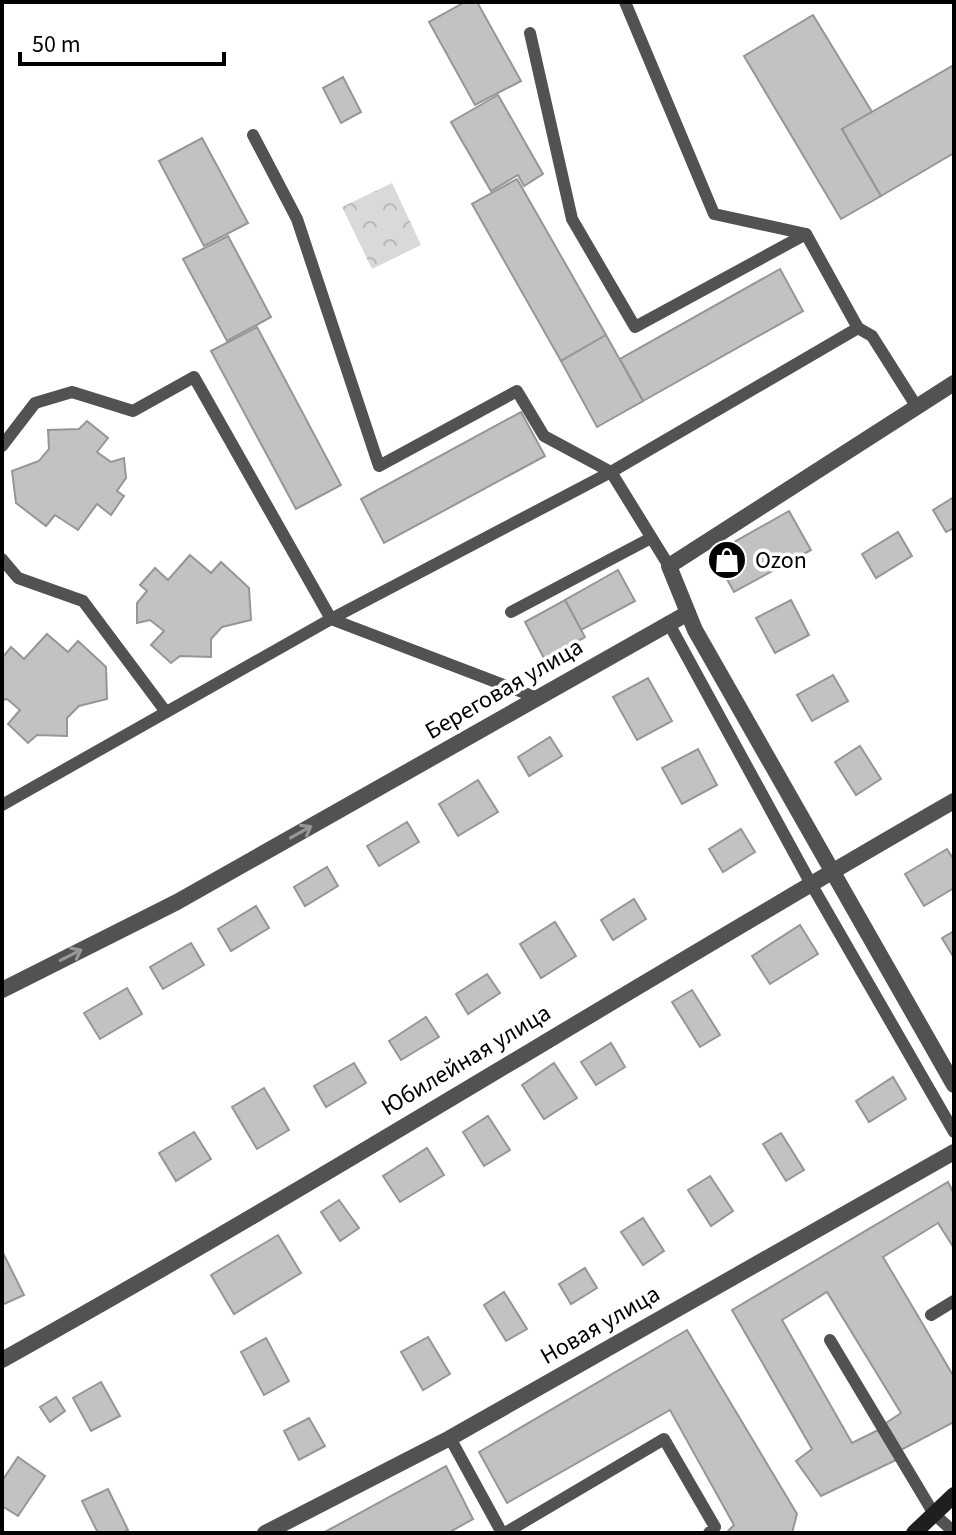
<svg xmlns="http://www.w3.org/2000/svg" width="956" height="1535" font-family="'Source Sans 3',sans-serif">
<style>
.park{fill:url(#park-crowns)}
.building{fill:#c2c2c2;stroke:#969696;stroke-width:2}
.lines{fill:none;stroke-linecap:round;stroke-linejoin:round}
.lane{stroke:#525252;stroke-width:12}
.street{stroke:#525252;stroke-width:16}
.secondary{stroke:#1f1f1f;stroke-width:16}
.oneway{stroke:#979797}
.labels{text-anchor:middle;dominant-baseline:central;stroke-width:7;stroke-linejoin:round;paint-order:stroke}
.poi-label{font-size:24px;fill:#000;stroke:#fff;text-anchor:start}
.street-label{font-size:24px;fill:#000;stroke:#fff}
</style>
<defs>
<pattern id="park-crowns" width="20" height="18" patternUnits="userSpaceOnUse" patternTransform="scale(2)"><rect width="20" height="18" fill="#d9d9d9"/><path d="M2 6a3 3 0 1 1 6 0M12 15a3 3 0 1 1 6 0" fill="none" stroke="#b8b8b8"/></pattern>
</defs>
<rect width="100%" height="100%" fill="#fff"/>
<!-- park -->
<polygon class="park" points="392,183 421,245 372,269 342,207"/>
<!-- building -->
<g class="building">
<polygon points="465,2 477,2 521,81 475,105 429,22"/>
<polygon points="813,15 872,112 842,129 881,196 841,219 744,56"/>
<polygon points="954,65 954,153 881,196 842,129"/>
<polygon points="343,77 361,112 341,123 323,88"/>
<polygon points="498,95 543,174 524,186 518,175 491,191 451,122"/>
<polygon points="202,138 248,223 204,246 159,161"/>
<polygon points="517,179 606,335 561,361 472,204"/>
<polygon points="228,236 271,317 227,341 183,259"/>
<polygon points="780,269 803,311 643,401 620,359"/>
<polygon points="257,327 341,485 296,509 211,351"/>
<polygon points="606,335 643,401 597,427 561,361"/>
<polygon points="521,412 545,456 384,543 361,499"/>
<polygon points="87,421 108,438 97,452 111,462 124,458 126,478 117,491 124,496 111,515 97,504 78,530 55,515 46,526 16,503 12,471 39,461 49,449 48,430 79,429"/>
<polygon points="954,497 954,528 946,532 933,510"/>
<polygon points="789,511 811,550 734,592 713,554"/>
<polygon points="898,532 912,556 876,578 862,554"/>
<polygon points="190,555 211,573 221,562 249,588 251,620 222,627 211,639 211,657 180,656 171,663 151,645 164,631 150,620 137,623 137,603 147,591 140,585 155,568 168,580"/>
<polygon points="618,570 635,601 581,630 565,600"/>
<polygon points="565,600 585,637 545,660 525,622"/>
<polygon points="791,600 809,635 775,653 756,618"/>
<polygon points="47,634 68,652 78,641 106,667 107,699 79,706 67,718 67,736 37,735 28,743 8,724 20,710 7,699 2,700 2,658 11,647 24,659"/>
<polygon points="833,675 848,701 812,721 797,695"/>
<polygon points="648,678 672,721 637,740 613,697"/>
<polygon points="550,737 562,756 529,776 518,757"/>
<polygon points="860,746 881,779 856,795 835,762"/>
<polygon points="698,749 717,785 682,804 662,768"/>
<polygon points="478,780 498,812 458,836 439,804"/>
<polygon points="407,822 419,842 379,866 367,846"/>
<polygon points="741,829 755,852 723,872 709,849"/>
<polygon points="947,849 954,860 954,888 924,906 905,874"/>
<polygon points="327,867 338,886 305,906 294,887"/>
<polygon points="634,899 646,919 613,940 601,920"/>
<polygon points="256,906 269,928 231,951 218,929"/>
<polygon points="555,922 576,956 541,978 520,944"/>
<polygon points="800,925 818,954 770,984 752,956"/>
<polygon points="954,931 954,958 942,938"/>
<polygon points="191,943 204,965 163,989 150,967"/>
<polygon points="487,974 500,993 468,1014 456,994"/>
<polygon points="127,988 142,1014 100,1039 84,1013"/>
<polygon points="692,990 720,1035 700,1047 672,1002"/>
<polygon points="426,1017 439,1037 401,1060 389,1041"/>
<polygon points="611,1043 625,1067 596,1085 581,1062"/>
<polygon points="354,1063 366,1083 326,1107 314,1086"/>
<polygon points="554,1063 577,1098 544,1119 522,1085"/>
<polygon points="893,1077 906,1099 869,1122 856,1101"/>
<polygon points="264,1088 289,1130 257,1149 232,1107"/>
<polygon points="488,1116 510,1150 484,1166 463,1132"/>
<polygon points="194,1132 211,1159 176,1181 159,1153"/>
<polygon points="781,1133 804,1170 786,1181 763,1144"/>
<polygon points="427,1148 444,1175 400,1202 383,1176"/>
<polygon points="710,1176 733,1211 711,1226 688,1190"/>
<polygon points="948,1182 954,1194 954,1248 938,1223 883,1257 954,1377 954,1422 901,1450 883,1425 901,1413 827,1292 782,1320 852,1443 878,1430 896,1460 821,1496 796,1461 812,1449 732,1310"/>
<polygon points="339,1200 359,1228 340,1241 321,1212"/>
<polygon points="643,1218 664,1251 643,1265 621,1232"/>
<polygon points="278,1235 301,1273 234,1314 211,1275"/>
<polygon points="3,1253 24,1295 2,1305 2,1254"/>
<polygon points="585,1268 597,1288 571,1304 559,1284"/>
<polygon points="504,1292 527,1329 506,1341 484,1305"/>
<polygon points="687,1330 797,1514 792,1533 726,1533 734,1525 670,1410 507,1503 479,1452"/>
<polygon points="428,1337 450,1374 423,1390 401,1352"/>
<polygon points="266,1338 289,1381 264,1395 241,1352"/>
<polygon points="101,1382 120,1416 91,1431 73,1398"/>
<polygon points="56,1397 65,1411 50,1422 40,1407"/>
<polygon points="309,1418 325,1446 299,1460 284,1431"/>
<polygon points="18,1457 45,1476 18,1516 2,1506 2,1481"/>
<polygon points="446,1466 473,1519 448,1533 323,1533"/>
<polygon points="108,1489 128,1530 122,1533 98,1533 82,1501"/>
</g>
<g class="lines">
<!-- lane -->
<g class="lane">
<polyline points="625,2 714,214 806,234"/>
<polyline points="530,33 572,219 635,327 806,234 858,328 872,336 915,404"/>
<polyline points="253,135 297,219 379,466 517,391 544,436 611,472 669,566"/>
<polyline points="2,446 35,403 72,392 133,411 194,377 331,619 538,698"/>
<polyline points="2,559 18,578 83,601 166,712"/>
<polyline points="511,612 651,538"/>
<polyline points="668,622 810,882 954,1132"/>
<polyline points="2,805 331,619 611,472 858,328"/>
<polyline points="931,1315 954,1301"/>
<polyline points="830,1340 934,1514 954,1532"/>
<polyline points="450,1438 502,1533"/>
<polyline points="505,1533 664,1439 715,1527 709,1533"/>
</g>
<!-- street -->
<g class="street">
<polyline points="954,383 669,566 695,630 954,1085"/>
<polyline points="2,990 177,902 688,613"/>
<path d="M2,1360C323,1181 635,984 954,801"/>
<polyline points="265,1533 450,1438 954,1152"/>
</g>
<!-- secondary -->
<polyline class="secondary" points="914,1533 954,1495"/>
</g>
<!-- one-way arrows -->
<defs><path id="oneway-shaft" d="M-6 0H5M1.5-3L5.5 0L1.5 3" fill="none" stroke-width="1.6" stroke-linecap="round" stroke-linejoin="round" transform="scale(2)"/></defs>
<g class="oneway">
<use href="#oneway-shaft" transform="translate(301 832) rotate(-29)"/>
<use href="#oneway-shaft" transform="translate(71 955) rotate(-27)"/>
</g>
<!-- icons -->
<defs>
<g id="shop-disc" transform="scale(2)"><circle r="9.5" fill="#000" stroke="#fff"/><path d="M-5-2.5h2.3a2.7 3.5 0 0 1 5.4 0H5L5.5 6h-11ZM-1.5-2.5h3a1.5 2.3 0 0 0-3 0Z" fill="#fff"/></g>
</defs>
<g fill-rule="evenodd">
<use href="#shop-disc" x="727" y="560"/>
</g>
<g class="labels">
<!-- poi labels -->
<g class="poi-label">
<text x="755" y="560">Ozon</text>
</g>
<!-- street labels -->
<g class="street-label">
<text transform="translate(504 689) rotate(-30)">Береговая улица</text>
<text transform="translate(466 1060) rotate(-31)">Юбилейная улица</text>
<text transform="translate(600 1325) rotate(-30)">Новая улица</text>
</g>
</g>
<!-- border -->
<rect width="956" height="1535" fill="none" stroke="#000000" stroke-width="8"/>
<!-- scale -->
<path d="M20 52v12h204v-12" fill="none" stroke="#000000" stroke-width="4"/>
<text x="32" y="52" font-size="24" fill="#000000" stroke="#ffffff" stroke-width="6" paint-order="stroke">50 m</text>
</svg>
